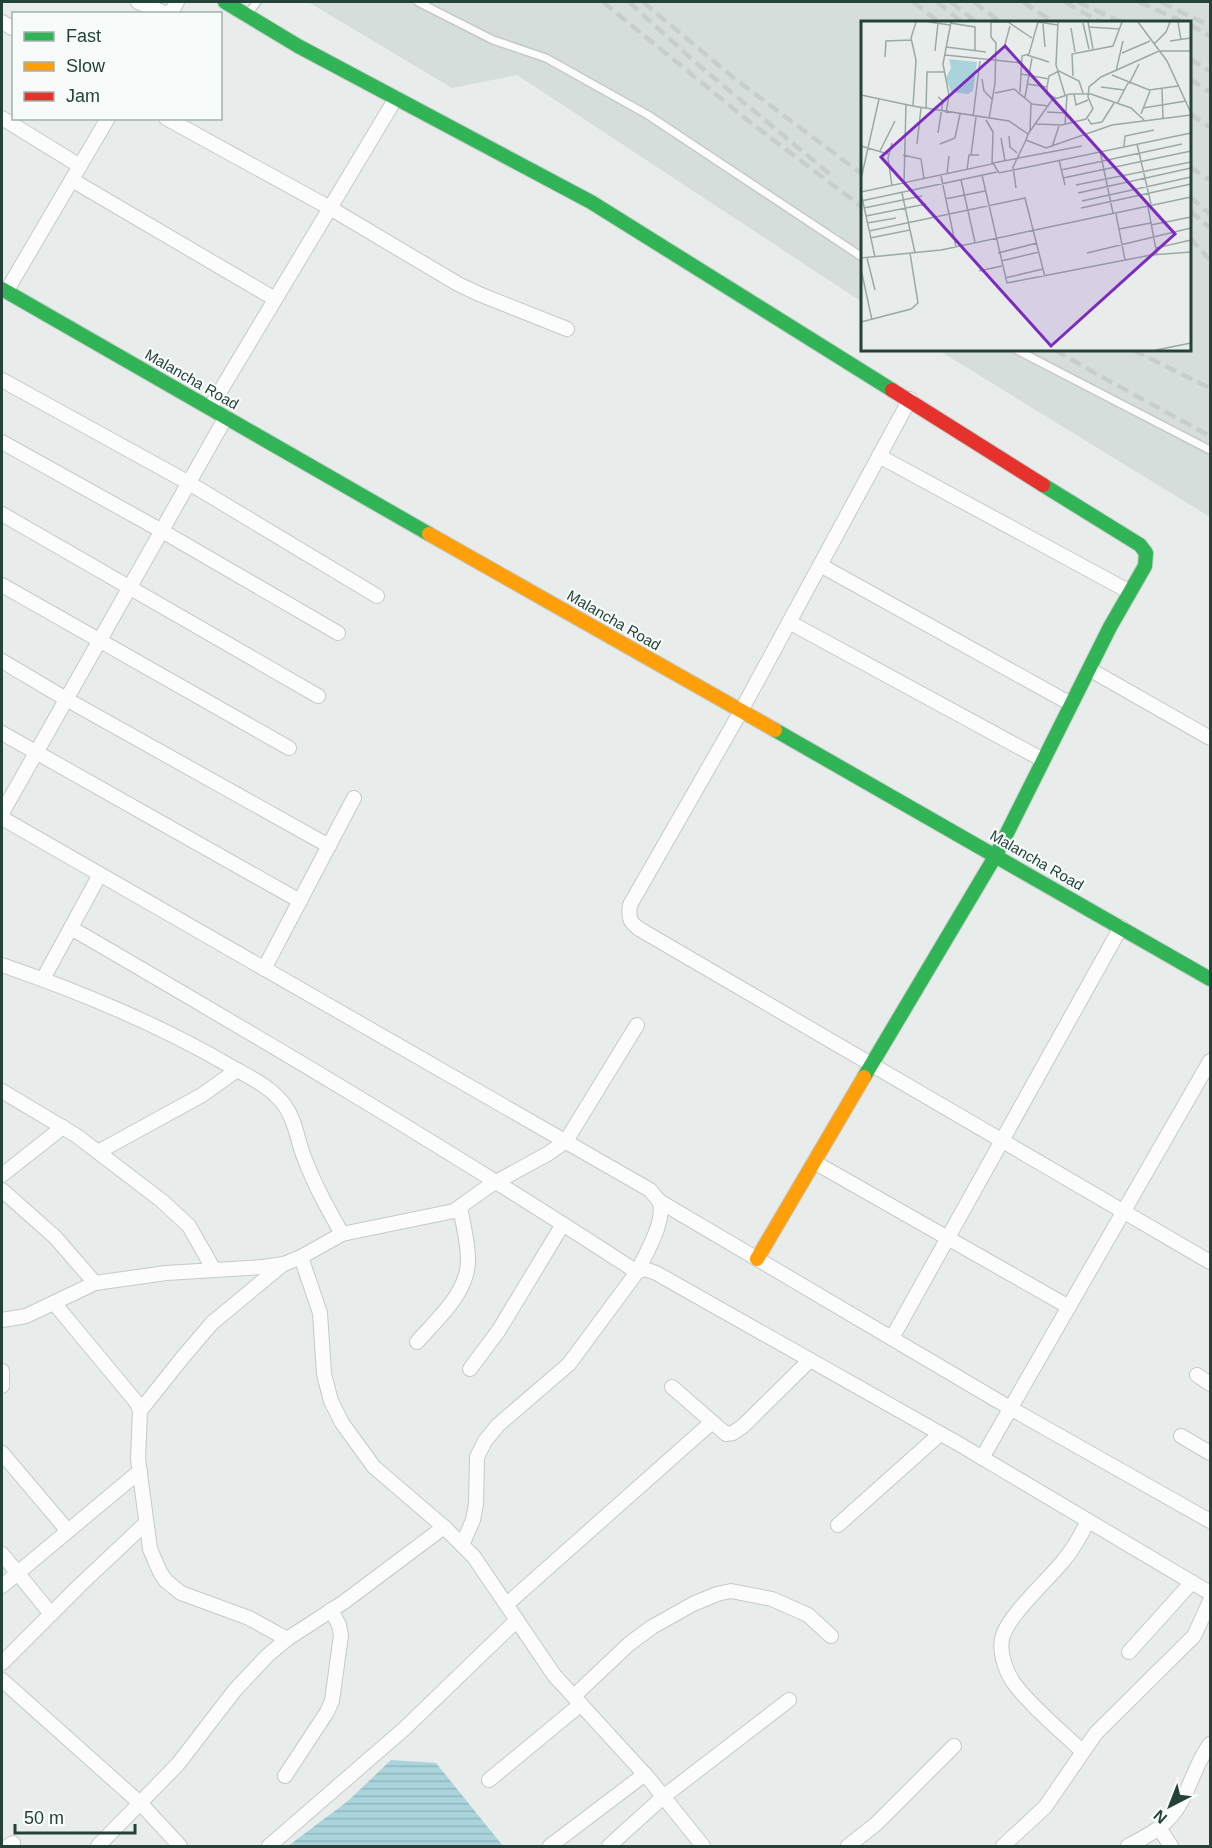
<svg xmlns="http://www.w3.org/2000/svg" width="1212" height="1848" font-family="Helvetica,sans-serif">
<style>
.built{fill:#d6dedb}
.water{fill:url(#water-rules)}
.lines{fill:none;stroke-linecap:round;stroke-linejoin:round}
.lane-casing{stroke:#c5cac8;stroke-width:10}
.street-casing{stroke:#c5cac8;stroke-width:16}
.fast-casing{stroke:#c3cbc8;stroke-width:16}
.slow-casing{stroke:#c3cbc8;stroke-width:16}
.jam-casing{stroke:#c3cbc8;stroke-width:16}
.lane{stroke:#fcfcfc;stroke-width:7}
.street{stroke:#fcfcfc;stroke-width:14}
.fast{stroke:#30b455;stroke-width:14}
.slow{stroke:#ff9f0a;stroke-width:14}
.jam{stroke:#e5322d;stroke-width:14}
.rail{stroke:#c9cdcc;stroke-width:4.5;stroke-dasharray:12 6;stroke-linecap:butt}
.labels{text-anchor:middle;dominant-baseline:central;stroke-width:4.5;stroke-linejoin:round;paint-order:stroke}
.street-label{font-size:15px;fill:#24423a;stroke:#f7fbf9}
.inset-road{fill:none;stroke:#9aa9a4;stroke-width:1.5}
.view{fill:#7b2cbf;fill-opacity:0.15;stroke:#7b2cbf;stroke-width:3}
.inset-edge{fill:none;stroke:#24423a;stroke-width:3}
</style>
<defs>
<pattern id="water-rules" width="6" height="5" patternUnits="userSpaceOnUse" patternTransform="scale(1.5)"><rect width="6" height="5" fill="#a9d4db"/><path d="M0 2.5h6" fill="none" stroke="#91b7bd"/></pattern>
</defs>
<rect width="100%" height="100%" fill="#e8edeb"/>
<!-- built -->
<polygon class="built" points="308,2 1210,2 1210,517 938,350 1190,350 1190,22 862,22 862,302 517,75 452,88"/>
<!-- water -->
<polygon class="water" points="391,1760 436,1763 503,1846 288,1846 348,1801"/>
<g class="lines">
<!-- lane casing -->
<g class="lane-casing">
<g id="lane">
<polyline points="418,2 493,40 546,58 648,115 862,257"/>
<polyline points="247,15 257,2"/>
<polyline points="1017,350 1210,450"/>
</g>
</g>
<!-- street casing -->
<g class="street-casing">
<g id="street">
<polyline points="138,2 167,14"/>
<polyline points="170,14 177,2"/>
<polyline points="2,22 14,29"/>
<polyline points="2,118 80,166"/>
<polyline points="166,118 330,208 458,284 479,294 567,329"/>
<polyline points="72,180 275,299"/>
<polyline points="6,292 108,118"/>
<polyline points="2,380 189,483 377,596"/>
<path d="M910,399L741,711L630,905C628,918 630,923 641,930L1210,1262"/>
<polyline points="210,408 396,98"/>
<polyline points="2,442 162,531 338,633"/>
<polyline points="879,456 1130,592"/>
<polyline points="2,514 318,696"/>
<polyline points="820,565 1071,704"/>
<polyline points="2,585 289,748"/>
<polyline points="789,622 1043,760"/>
<polyline points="2,661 66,699 329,846"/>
<polyline points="1089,669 1210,738"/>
<polyline points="2,733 300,901"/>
<polyline points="2,813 226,417"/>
<path d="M2,818L650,1190C653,1194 657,1198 659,1201C667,1219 645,1255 637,1272C452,1151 262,1039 71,928"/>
<path d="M2,965C81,992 158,1024 230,1066C249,1077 272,1087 285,1106C296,1121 297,1140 304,1157C314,1184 328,1209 342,1234L301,1257L320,1313L324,1374L331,1401L342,1423L374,1467L444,1527L474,1557L554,1675L650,1780L703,1846"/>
<polyline points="264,969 354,798"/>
<polyline points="43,979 99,876"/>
<polyline points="2,1091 77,1136 162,1201 189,1226 214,1270"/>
<polyline points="98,1152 202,1095 237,1070"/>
<polyline points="814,1162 1069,1307"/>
<polyline points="2,1175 63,1127"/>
<polyline points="2,1190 55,1237 95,1283"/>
<polyline points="659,1201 1010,1408 1210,1521"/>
<polyline points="342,1234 454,1211 489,1186 549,1153 566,1141 637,1025"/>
<polyline points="54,1303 137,1403 140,1411 138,1459 150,1549 160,1572 166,1581 181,1593 249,1618 287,1639"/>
<polyline points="2,1320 26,1316 95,1283 166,1273 263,1267 284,1264 301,1257"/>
<polyline points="892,1338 1121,927"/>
<path d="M417,1342C437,1319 469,1292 468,1259C468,1242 463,1224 460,1207"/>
<polyline points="470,1369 499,1330 563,1224"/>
<polyline points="2,1371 2,1386"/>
<polyline points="1197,1375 1210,1384"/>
<polyline points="672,1387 726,1434 733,1433 743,1426 810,1360"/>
<polyline points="140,1411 183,1357 212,1323 282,1265"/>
<polyline points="1181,1436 1210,1453"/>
<polyline points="2,1453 68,1531"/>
<polyline points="982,1458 1210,1061"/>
<polyline points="838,1525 940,1434"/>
<polyline points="462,1545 473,1520 476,1504 477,1457 485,1441 498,1425 569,1364 637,1272 645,1269 656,1273 959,1444 1210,1593"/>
<polyline points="2,1554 51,1614"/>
<polyline points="2,1586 140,1471"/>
<polyline points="507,1604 711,1423"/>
<polyline points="1129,1652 1192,1582"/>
<polyline points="2,1663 80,1585 146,1523"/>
<polyline points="2,1680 141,1804 180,1846"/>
<polyline points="574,1696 629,1644 652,1627 693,1604 717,1594 731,1591 772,1599 808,1615 831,1636"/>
<path d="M1082,1751C1060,1730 1035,1710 1016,1686C1007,1675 999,1654 1002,1639C1006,1617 1049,1579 1064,1560C1074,1548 1081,1535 1088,1521"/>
<polyline points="285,1776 327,1712 332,1701 341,1635 339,1625 331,1610"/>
<polyline points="489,1780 581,1704"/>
<polyline points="1159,1828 1171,1846"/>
<polyline points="8,1846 13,1843"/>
<polyline points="98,1846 178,1764 235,1690 267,1656 287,1639 344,1602 444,1527"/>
<polyline points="269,1846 404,1729 517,1620"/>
<polyline points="550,1846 645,1774"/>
<polyline points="609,1846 663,1797 789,1700"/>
<polyline points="848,1846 876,1824 954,1746"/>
<polyline points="1003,1846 1045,1807 1096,1733 1194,1636 1210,1601"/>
<path d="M1128,1846C1145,1837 1165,1827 1176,1810C1190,1790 1195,1764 1210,1744"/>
</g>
</g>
<!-- fast casing -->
<g class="fast-casing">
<g id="fast">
<polyline points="225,2 298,46 591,202 892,390"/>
<polyline points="2,289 429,534"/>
<polyline points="775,730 1210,979"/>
<polyline points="864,1077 996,855 1110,627 1145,566 1146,553 1140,545 1043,485"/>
</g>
</g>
<!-- slow casing -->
<g class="slow-casing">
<g id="slow">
<polyline points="429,534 775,730"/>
<polyline points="757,1259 864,1077"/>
</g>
</g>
<!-- jam casing -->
<g class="jam-casing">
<polyline id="jam" points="892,390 1043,485"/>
</g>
<!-- lane -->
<use href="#lane" class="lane"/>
<!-- street -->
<use href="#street" class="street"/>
<!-- fast -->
<use href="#fast" class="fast"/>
<!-- slow -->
<use href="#slow" class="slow"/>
<!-- jam -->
<use href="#jam" class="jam"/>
<!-- rail -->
<g class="rail">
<polyline points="603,2 751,123 862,207"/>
<polyline points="629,2 695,62 831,175"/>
<polyline points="643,2 735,79 862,174"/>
<polyline points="913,2 939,22"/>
<polyline points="937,2 962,22"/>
<polyline points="951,2 976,22"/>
<polyline points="974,2 1000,22"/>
<polyline points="1023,2 1053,22"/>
<polyline points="1065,2 1100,22"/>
<polyline points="1078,2 1121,22"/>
<polyline points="1139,2 1184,22"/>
<polyline points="1161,2 1210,26"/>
<polyline points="1190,25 1210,36"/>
<polyline points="1190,59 1210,71"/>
<polyline points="1190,79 1210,92"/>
<polyline points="1190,114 1210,127"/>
<polyline points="1190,167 1210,180"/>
<polyline points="1190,197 1210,214"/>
<polyline points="1190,211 1210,228"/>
<polyline points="1190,238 1210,260"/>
<polyline points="1055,350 1100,376 1210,436"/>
<polyline points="1133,350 1210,388"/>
</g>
</g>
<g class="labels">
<!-- street labels -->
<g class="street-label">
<text transform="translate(192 379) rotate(30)">Malancha Road</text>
<text transform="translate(614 620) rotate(30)">Malancha Road</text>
<text transform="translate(1037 860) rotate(30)">Malancha Road</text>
</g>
</g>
<!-- overview -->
<g transform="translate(861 21)">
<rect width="330" height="330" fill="#e8edeb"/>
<path d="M88,38L116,41L112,70L107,73L90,71L85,57L90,47Z" fill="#a9d4db"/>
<path class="inset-road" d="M55,1L50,17L55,39L52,85L148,100L167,113L165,119L185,127L251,104L330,94M68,1L89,4M130,1H147L171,17M177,1L197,4M197,1L195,44L204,74M227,1L232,28M277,1L306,40L330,92M317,1L320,19M89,2L114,6V29M222,2L228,28M182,3L184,26M227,6L259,8M210,7L214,31M309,20L330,17M293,23L305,11L309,1M85,26L125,31M143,27L149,5M74,30L77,2M261,32L289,20M84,34L161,42M166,34L188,41M24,36L25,20L50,19M255,50L262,20M160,53L188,58M251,54L288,69L317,65M212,55L211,33L252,25L261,1M121,58L123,70L132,79M166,63L186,66M268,63L278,43M240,66L263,69M301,68L302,98M159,71L161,35L168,33L177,1M134,72L153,68L171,83L188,85M213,73L215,84L227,79M0,74L52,85M164,76L171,37M195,77L186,73V66L188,55L198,50L218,60L222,72M256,83L267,62M282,87L325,80M65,88L66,51H83M186,91L205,92M85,92L88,74L82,43L90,1M280,93L289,70M112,96L119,40M128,98L134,62L135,22L130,16V1M227,98L230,103L241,101L253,82M175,103L201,104L225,98L232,88L227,76L228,66L240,56L298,30H330M204,104L206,74M169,110L170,82M77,112L82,80L77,76M167,113L191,79L209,73H230L270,87L283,99M148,115L149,126L156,132M140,117L144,140M31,122L27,137L31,165M56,123L60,87M79,123L94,117L99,93M276,123L290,183M0,125L27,133M221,125L132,142L138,152L330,112M263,125L264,115L293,109M191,126L198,105M19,130L34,100M239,130L252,192M42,134L60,138L63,158M110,134L115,96M198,139L204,164M106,149L108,134H118M200,149L321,123M86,153L88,135M121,154L146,262L290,234L330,231M80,155L95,226M202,157L330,130M0,158L18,78M100,159L114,221M43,162L45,83M215,164L330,141M155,167L152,146L165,119M0,171L131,143L132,111L125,99M0,172L14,236M41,172L54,232M217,172L330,147M84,178L124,170M0,180L136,151M221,180L330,156M287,186L296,234M3,187L61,175M220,187L330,163M255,193L264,239M5,195L65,183M6,202L35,197M290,204L330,196M258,208L290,202M8,210L164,177L184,256M9,217L49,209M295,227L330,219M137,232L176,222M226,232L330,207M0,237L80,229L330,176M6,237L14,269M140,240L178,231M0,248L11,299M118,250L141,245M144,257L182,248M0,301L50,288L57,282L49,232M295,329L330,322"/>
<path class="view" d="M144,25L314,213L190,325L20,136Z"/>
<rect width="330" height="330" class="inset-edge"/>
</g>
<!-- border -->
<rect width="1212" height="1848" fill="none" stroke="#24423a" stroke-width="6"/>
<!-- legend -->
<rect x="12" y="12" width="210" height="108" fill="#f7fbf9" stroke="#a3b1ad" stroke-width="1.5"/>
<rect x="24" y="32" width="30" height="9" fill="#30b455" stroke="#a3b1ad" stroke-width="1.5"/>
<text x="66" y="42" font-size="18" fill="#24423a">Fast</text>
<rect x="24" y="62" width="30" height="9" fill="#ff9f0a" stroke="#a3b1ad" stroke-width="1.5"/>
<text x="66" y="72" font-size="18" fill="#24423a">Slow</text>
<rect x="24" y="92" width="30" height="9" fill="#e5322d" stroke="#a3b1ad" stroke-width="1.5"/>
<text x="66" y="102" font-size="18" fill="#24423a">Jam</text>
<!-- north arrow -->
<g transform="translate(1170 1806) rotate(222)" stroke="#f7fbf9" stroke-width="4.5" paint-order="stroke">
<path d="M0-4.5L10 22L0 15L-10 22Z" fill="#24423a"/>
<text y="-9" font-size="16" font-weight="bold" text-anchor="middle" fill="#24423a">N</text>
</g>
<!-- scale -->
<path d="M15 1824v9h120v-9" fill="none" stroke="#24423a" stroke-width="3"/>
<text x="24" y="1824" font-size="18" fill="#24423a" stroke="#f7fbf9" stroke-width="4.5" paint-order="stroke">50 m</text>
</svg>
